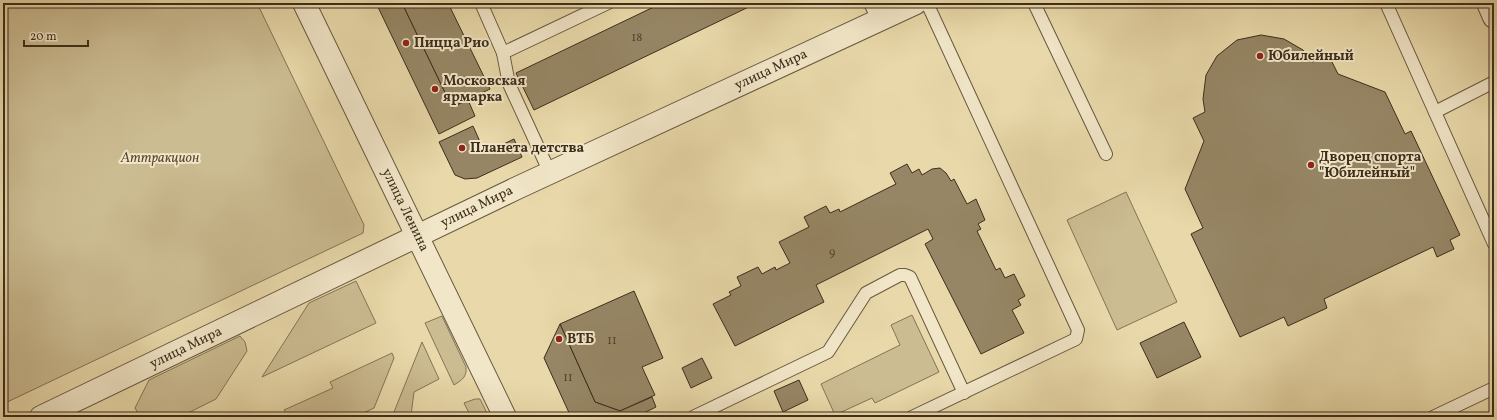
<svg xmlns="http://www.w3.org/2000/svg" width="1497" height="420" font-family="Vollkorn,serif">
<style>
.green{fill:#ccbc92;stroke:#847456}
.building{fill:#968665;stroke:#3d2d1b}
.lines{fill:none;stroke-linecap:round;stroke-linejoin:round}
.service-casing{stroke:#68583f;stroke-width:14}
.minor-casing{stroke:#68583f;stroke-width:24}
.service{stroke:#f1e6c8;stroke-width:12}
.minor{stroke:#f1e6c8;stroke-width:22}
.poi-dot{fill:#8f2418;stroke:#f1e6c8;stroke-width:1.5}
.labels{text-anchor:middle;dominant-baseline:central;stroke-width:4;stroke-linejoin:round;paint-order:stroke}
.number-label{font-size:12px;fill:#53432e}
.poi-label{font-size:14px;font-weight:bold;fill:#3d2d1b;stroke:#f1e6c8;text-anchor:start}
.street-label{font-size:14px;fill:#3d2d1b;stroke:#f1e6c8}
.park-label{font-size:14px;font-style:italic;fill:#5a4a33;stroke:#f1e6c8}
</style>
<rect width="100%" height="100%" fill="#e9d9aa"/>
<filter id="stains"><feTurbulence type="fractalNoise" baseFrequency=".005" numOctaves="4"/><feColorMatrix values="0 0 0 0 .2 0 0 0 0 .09 0 0 0 0 .02 0 0 0 .5 -.17"/></filter>
<radialGradient id="worn" r=".72"><stop offset=".6" stop-color="#630" stop-opacity="0"/><stop offset="1" stop-color="#630" stop-opacity=".3"/></radialGradient>
<!-- green -->
<g class="green">
<polygon points="3,3 257,3 364,225 363,233 3,404"/>
<polygon points="1126,192 1177,302 1117,330 1067,220"/>
<polygon points="356,281 376,323 262,377 309,303"/>
<polygon points="912,315 939,372 875,403 872,398 835,415 821,384 900,345 891,325"/>
<path d="M442,316L466,367C467,377 462,380 454,385L425,323Z"/>
<polygon points="240,336 245,342 247,351 216,399 180,417 140,417 135,408 149,380"/>
<polygon points="422,342 439,379 414,392 411,415 412,417 392,417"/>
<polygon points="392,353 394,358 374,408 355,417 288,417 284,410 333,388 330,382"/>
<polygon points="475,399 480,399 489,417 471,417 464,403"/>
</g>
<!-- building -->
<g class="building">
<polygon points="376,3 402,3 452,107 468,100 475,116 439,134"/>
<polygon points="402,3 448,3 490,89 452,107"/>
<polygon points="662,3 757,3 534,110 516,73"/>
<polygon points="1261,35 1284,39 1303,50 1312,62 1328,54 1338,74 1385,92 1405,134 1411,131 1460,235 1450,240 1454,249 1437,257 1433,247 1324,299 1327,308 1288,326 1284,317 1240,337 1191,234 1203,228 1185,189 1204,141 1193,118 1205,112 1203,99 1206,75 1217,56 1237,40"/>
<polygon points="473,126 485,153 514,139 522,157 477,178 465,179 455,175 439,142"/>
<polygon points="907,164 912,173 919,169 922,175 932,169 940,168 946,173 951,181 954,179 967,204 976,199 985,220 978,224 981,229 977,231 996,270 1000,268 1005,278 1014,274 1025,296 1018,300 1021,305 1012,310 1024,333 981,354 925,244 933,239 928,229 816,285 824,302 735,346 713,304 731,295 729,292 741,286 737,277 758,267 762,274 775,267 776,270 790,263 779,242 809,227 804,217 826,206 830,213 839,209 840,212 896,184 890,173"/>
<polygon points="634,291 663,358 642,367 655,395 620,411 595,402 560,324"/>
<polygon points="1184,322 1201,357 1157,378 1140,343"/>
<polygon points="560,324 595,402 620,411 652,397 656,407 636,417 571,417 544,358"/>
<polygon points="702,358 712,378 691,388 682,368"/>
<polygon points="799,380 808,400 783,412 774,391"/>
</g>
<g class="lines">
<!-- service casing -->
<g class="service-casing">
<g id="service">
<polyline points="481,3 503,53 608,3"/>
<polyline points="870,3 878,20"/>
<polyline points="1034,3 1106,154"/>
<polyline points="1386,3 1494,244"/>
<polyline points="503,53 509,84 550,173"/>
<polyline points="1435,112 1494,82"/>
<polyline points="693,417 828,352 866,293 900,275 905,275 910,277 964,393"/>
<polyline points="912,417 1076,339 1078,330 927,3"/>
<polyline points="1433,417 1494,388"/>
</g>
</g>
<!-- minor casing -->
<g class="minor-casing">
<g id="minor">
<polyline points="304,3 505,417"/>
<polyline points="1488,3 1494,17"/>
<polyline points="41,417 517,188 916,3"/>
</g>
</g>
<!-- service -->
<use href="#service" class="service"/>
<!-- minor -->
<use href="#minor" class="minor"/>
</g>
<!-- markers -->
<g class="poi-dot">
<circle cx="406" cy="43" r="4"/>
<circle cx="1260" cy="56" r="4"/>
<circle cx="435" cy="89" r="4"/>
<circle cx="462" cy="148" r="4"/>
<circle cx="1311" cy="165" r="4"/>
<circle cx="559" cy="339" r="4"/>
</g>
<g class="labels">
<!-- number labels -->
<g class="number-label">
<text x="637" y="38">18</text>
<text x="832" y="253">9</text>
<text x="612" y="341">11</text>
<text x="568" y="378">11</text>
</g>
<!-- poi labels -->
<g class="poi-label">
<text x="414" y="43">Пицца Рио</text>
<text x="1268" y="56">Юбилейный</text>
<text x="443" y="81">Московская<tspan x="443" dy="16">ярмарка</tspan></text>
<text x="470" y="148">Планета детства</text>
<text x="1319" y="157">Дворец спорта<tspan x="1319" dy="16">"Юбилейный"</tspan></text>
<text x="567" y="339">ВТБ</text>
</g>
<!-- street labels -->
<g class="street-label">
<text transform="translate(771 70) rotate(-25)">улица Мира</text>
<text transform="translate(477 207) rotate(-26)">улица Мира</text>
<text transform="translate(405 210) rotate(64)">улица Ленина</text>
<text transform="translate(186 348) rotate(-26)">улица Мира</text>
</g>
<!-- park labels -->
<g class="park-label">
<text x="160" y="158">Аттракцион</text>
</g>
</g>
<!-- margin -->
<rect width="1497" height="420" fill="none" stroke="#e9d9aa" stroke-width="16"/>
<rect x="4" y="4" width="1489" height="412" fill="none" stroke="#3d2d1b" stroke-width="2"/>
<rect x="8" y="8" width="1481" height="404" fill="none" stroke="#3d2d1b"/>
<!-- scale -->
<path d="M24 40v6h64v-6" fill="none" stroke="#3d2d1b" stroke-width="2"/>
<text x="30" y="40" font-size="12" fill="#3d2d1b" stroke="#f1e6c8" stroke-width="3" paint-order="stroke">20 m</text>
<rect width="100%" height="100%" filter="url(#stains)"/>
<rect width="100%" height="100%" fill="url(#worn)"/>
</svg>
